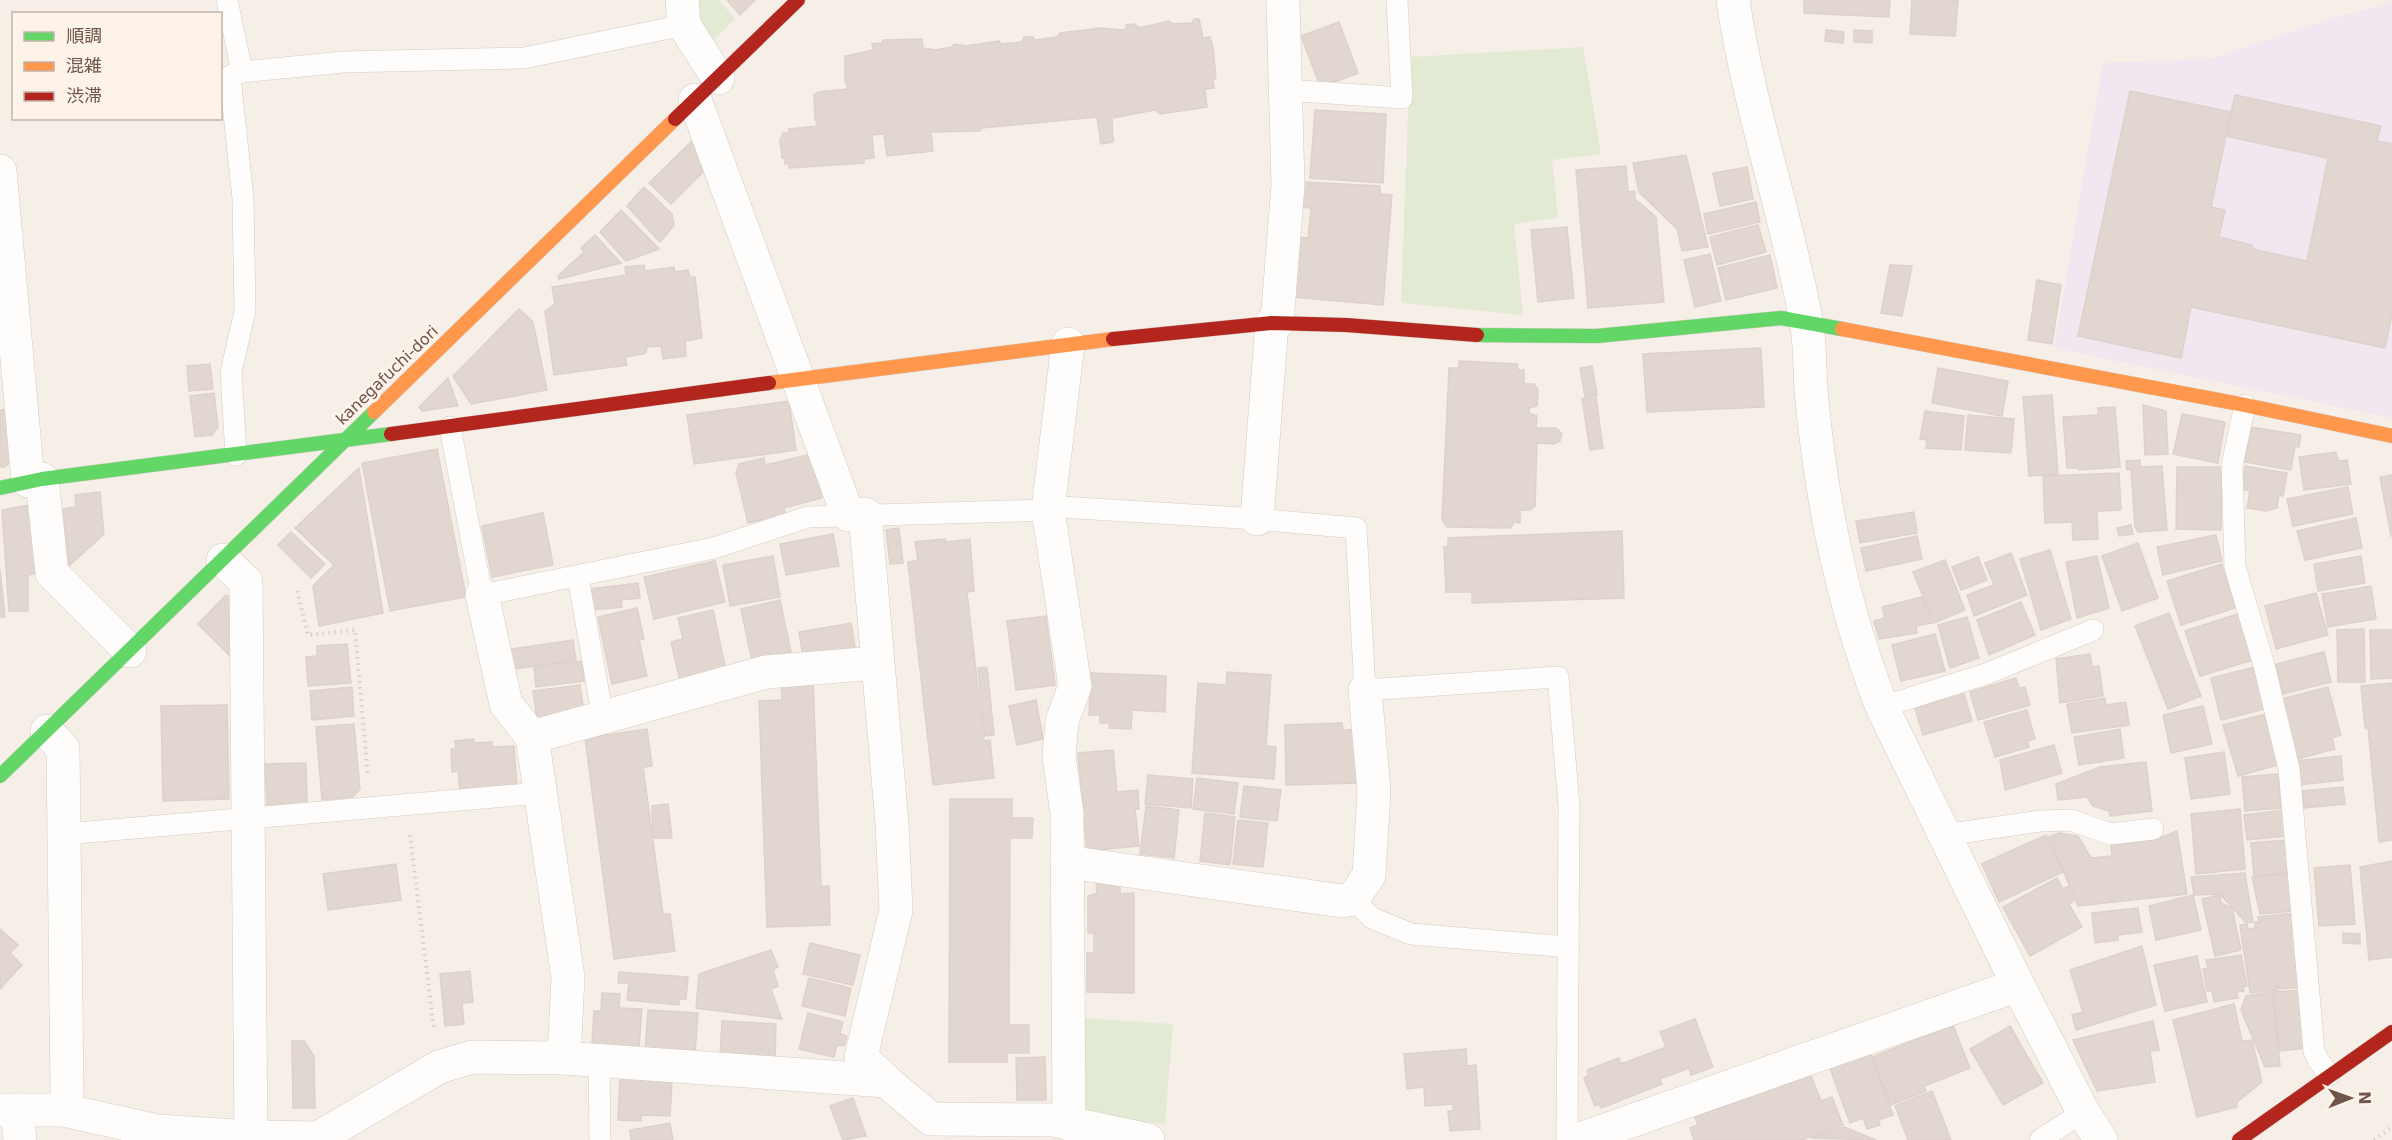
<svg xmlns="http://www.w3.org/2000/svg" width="2392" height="1140" font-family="'DejaVu Sans','Noto Sans JP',sans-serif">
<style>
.education{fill:#f0e7f0}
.green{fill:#e3ead4}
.building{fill:#e1d7d0;stroke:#ddd2cb;stroke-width:1.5}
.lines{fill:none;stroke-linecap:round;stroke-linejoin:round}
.lane-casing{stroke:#d3ccc6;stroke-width:22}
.street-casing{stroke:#d3ccc6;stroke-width:34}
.fast-casing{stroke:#d4cac5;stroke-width:15}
.slow-casing{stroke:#d4cac5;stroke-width:15}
.jam-casing{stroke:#d4cac5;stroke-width:15}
.path{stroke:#d6ceca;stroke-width:4;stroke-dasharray:1.5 4.5;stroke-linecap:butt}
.lane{stroke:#fefdfc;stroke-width:21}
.street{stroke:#fefdfc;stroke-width:33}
.fast{stroke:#63d668;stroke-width:14}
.slow{stroke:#ff974d;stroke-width:14}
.jam{stroke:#b3261e;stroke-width:14}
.labels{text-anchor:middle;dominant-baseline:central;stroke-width:6;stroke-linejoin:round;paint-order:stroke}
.street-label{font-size:16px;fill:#6f554b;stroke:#fdf3e8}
</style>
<rect width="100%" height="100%" fill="#f5efe8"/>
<!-- education -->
<polygon class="education" points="2392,2 2392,418 2054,348 2103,63 2211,59 2327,20"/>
<!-- green -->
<g class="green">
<polygon points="693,0 719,0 735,19 709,45"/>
<polygon points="1583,47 1601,154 1552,160 1558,218 1514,224 1523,315 1401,303 1410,57"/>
<polygon points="1082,1018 1173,1024 1165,1124 1096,1117 1079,1109"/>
</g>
<!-- building -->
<g class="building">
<polygon points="727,0 755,0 740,15"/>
<polygon points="1804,0 1890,0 1889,17 1804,13"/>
<polygon points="1912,0 1958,0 1955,36 1910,34"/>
<polygon points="1194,19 1199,19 1203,38 1210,37 1213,48 1216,78 1213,80 1214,88 1205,89 1207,107 1160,114 1155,110 1112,118 1113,142 1101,144 1097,117 982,128 980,131 931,132 933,151 887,156 884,134 872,135 874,158 864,159 864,163 789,168 789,163 785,164 785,159 782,158 780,140 783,133 789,133 789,129 818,126 815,119 814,95 818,92 848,89 845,81 845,56 873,50 872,44 882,43 883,40 922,39 923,48 935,50 952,47 954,44 966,46 999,41 1001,44 1022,42 1024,37 1033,37 1035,40 1057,37 1060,33 1102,28 1122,30 1126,29 1126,25 1135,24 1139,28 1169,21 1173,24 1192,23"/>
<polygon points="1339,22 1358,73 1329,84 1319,83 1301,36"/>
<polygon points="1826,30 1844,32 1843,43 1825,41"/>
<polygon points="1854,30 1872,31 1872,43 1854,42"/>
<polygon points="2130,91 2231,112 2211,207 2225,210 2219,237 2252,245 2252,249 2307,261 2328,158 2226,136 2235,95 2381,126 2377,141 2392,144 2392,314 2385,348 2191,307 2181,358 2078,336"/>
<polygon points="1315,110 1386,114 1383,183 1310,178"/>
<polygon points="693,140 705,170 671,204 649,183"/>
<polygon points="1686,155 1708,247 1682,251 1677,229 1639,192 1633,163"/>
<polygon points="1626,166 1628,192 1635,191 1635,199 1656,217 1664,302 1588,308 1576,170"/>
<polygon points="1747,167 1753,199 1720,206 1713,173"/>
<polygon points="1302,182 1380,186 1380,194 1392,195 1383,305 1293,297 1298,237 1308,238 1311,208 1300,207"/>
<polygon points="644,187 672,214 674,225 660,242 627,206"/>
<polygon points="1756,202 1760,222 1708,234 1704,214"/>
<polygon points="621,210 659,249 626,261 600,232"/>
<polygon points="1758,225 1766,252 1717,265 1710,237"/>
<polygon points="1567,227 1574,298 1538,302 1531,230"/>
<polygon points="595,235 621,263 559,279 558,276 584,252 581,248"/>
<polygon points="1710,254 1721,301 1695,307 1684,260"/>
<polygon points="1770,255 1777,288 1726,300 1718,268"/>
<polygon points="644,265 645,271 674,267 675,272 688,270 690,277 695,277 702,338 685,341 686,356 663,359 661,346 647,347 646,353 625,357 627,365 554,375 545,311 555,304 552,287 626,275 625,267"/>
<polygon points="1890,265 1912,266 1902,316 1881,313"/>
<polygon points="2037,280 2061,285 2052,344 2028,340"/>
<polygon points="519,309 533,322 547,390 471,404 453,376"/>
<polygon points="1761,348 1764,407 1647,412 1643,354"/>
<polygon points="1459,361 1517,364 1518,370 1524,370 1524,384 1534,384 1538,390 1537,406 1529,408 1529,413 1537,416 1536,428 1556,428 1562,434 1560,441 1554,444 1537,443 1535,506 1530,510 1520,510 1520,523 1514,522 1511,528 1447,527 1442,520 1449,368 1459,368"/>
<polygon points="210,364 213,389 189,391 187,366"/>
<polygon points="1592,366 1597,395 1585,397 1580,368"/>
<polygon points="1938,368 2008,381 2002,416 1932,403"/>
<polygon points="448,378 458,406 422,411 419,407"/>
<polygon points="214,393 218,427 212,435 195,437 190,396"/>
<polygon points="2052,395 2058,474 2029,476 2023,397"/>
<polygon points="1596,397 1603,448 1590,450 1582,399"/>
<polygon points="789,401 796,450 694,464 687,415"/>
<polygon points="2143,405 2166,411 2168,454 2145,455"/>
<polygon points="2115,407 2120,467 2079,470 2079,468 2067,468 2063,417 2098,415 2098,408"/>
<polygon points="8,409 13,458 5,467 0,467 0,410"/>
<polygon points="1925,411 1964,416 1961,450 1926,448 1927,440 1920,439"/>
<polygon points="2182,414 2225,422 2218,463 2173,454"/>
<polygon points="1968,415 2014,419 2011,453 1965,450"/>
<polygon points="2251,427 2301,435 2299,447 2295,446 2291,470 2245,462"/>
<polygon points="437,449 466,597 390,611 362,463"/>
<polygon points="2336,452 2338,461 2347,460 2351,484 2304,490 2299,457"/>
<polygon points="812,454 822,498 784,508 785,514 748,523 736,473 739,464 764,458 765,465"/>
<polygon points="2140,460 2140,467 2162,466 2167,530 2138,532 2135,527 2131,469 2127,470 2126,461"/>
<polygon points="2245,466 2287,473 2283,496 2279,495 2277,508 2266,511 2247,508 2250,491 2241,489"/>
<polygon points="2177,467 2222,467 2221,530 2176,529"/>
<polygon points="359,468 383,613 319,626 313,586 334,565 295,528"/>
<polygon points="2119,473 2121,510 2097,511 2098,539 2073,540 2072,522 2045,523 2043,476"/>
<polygon points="2392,475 2392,535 2391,536 2380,477"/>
<polygon points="2348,487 2353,514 2293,526 2287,499"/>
<polygon points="100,492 104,534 69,566 63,509 76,507 75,495"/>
<polygon points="30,505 38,573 28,575 28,611 9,611 2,510"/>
<polygon points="1914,512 1917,533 1860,543 1856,521"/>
<polygon points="543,513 553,565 492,577 482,526"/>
<polygon points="2356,518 2362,548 2305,560 2297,531"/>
<polygon points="2131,525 2133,534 2119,536 2117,528"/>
<polygon points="899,528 903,563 890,564 886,530"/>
<polygon points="1622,531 1624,598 1472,603 1472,592 1446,592 1444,547 1448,547 1448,538"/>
<polygon points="291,532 325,564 311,578 278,545"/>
<polygon points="833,534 839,566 786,575 780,544"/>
<polygon points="2216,535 2222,561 2163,575 2157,547"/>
<polygon points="1917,536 1922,559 1866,571 1861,548"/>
<polygon points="945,539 946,542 970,539 974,591 967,592 984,741 990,740 994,778 933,785 908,562 918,560 915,542"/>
<polygon points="2138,543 2158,598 2122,611 2102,556"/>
<polygon points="2050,550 2071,619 2041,630 2020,559"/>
<polygon points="2011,553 2027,595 1974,616 1967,595 1994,585 1985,563"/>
<polygon points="773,556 780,597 730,606 723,565"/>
<polygon points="2097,556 2109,608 2077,618 2066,562"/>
<polygon points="2361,556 2365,583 2318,591 2314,564"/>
<polygon points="1978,557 1987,580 1961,590 1952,567"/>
<polygon points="1945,560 1965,610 1934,623 1913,572"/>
<polygon points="715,561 725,602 654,619 644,577"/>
<polygon points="2222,564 2235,608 2181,625 2167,581"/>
<polygon points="0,569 5,617 0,617"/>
<polygon points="638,583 640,598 621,600 622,607 593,610 590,589"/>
<polygon points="2371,586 2376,619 2328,627 2322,594"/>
<polygon points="2316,593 2328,635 2276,649 2265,606"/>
<polygon points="226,595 232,599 234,660 198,624"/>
<polygon points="1922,597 1932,623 1916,626 1917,633 1879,639 1874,621 1885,618 1882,607"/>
<polygon points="780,600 791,652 752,661 741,609"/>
<polygon points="2021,602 2035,635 1989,655 1977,620"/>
<polygon points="637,608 644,639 639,640 647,676 612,684 598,617"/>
<polygon points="713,610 726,671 680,681 671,642 683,639 678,618"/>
<polygon points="2169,613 2201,696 2168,709 2135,626"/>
<polygon points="2240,613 2253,660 2200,676 2185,631"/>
<polygon points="1046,616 1055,685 1016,690 1007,621"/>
<polygon points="1967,617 1979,658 1950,668 1938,625"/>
<polygon points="851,623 855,648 803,657 799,632"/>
<polygon points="2364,629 2365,682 2338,682 2337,630"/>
<polygon points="2370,630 2392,630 2392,678 2371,679"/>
<polygon points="1935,634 1945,671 1901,681 1892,645"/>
<polygon points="573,640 576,660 508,670 505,650"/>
<polygon points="347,644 351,683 308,686 306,657 317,656 317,646"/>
<polygon points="2324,652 2331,682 2283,694 2276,664"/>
<polygon points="2090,654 2092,667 2099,666 2103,696 2060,703 2056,659"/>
<polygon points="582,661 584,681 536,687 534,666"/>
<polygon points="987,667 994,735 985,736 978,668"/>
<polygon points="2255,667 2265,709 2221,720 2211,678"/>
<polygon points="1227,672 1271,675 1266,746 1276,747 1274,779 1192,773 1198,683 1226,685"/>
<polygon points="1091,673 1166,676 1165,712 1132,710 1131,729 1109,728 1110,723 1100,723 1100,715 1089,715"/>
<polygon points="2016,678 2019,688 2025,687 2030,705 1978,720 1970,692"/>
<polygon points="813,680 821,886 829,886 830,925 767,927 759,701 782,700 781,682"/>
<polygon points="2392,683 2392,840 2379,842 2368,728 2365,728 2361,686"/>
<polygon points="580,685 584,713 537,720 533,691"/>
<polygon points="352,687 354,716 312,720 310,691"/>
<polygon points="2328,687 2341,735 2332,738 2335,749 2297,759 2281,699"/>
<polygon points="1964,694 1972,721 1923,735 1915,708"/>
<polygon points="2105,698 2106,705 2126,702 2129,725 2072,733 2067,704"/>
<polygon points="1036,700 1043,739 1017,745 1009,706"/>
<polygon points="227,705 229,799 163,801 161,706"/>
<polygon points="2203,706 2212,744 2171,753 2163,715"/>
<polygon points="2027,710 2035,739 2027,741 2029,747 1995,757 1984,722"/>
<polygon points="2266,714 2278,765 2238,776 2223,725"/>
<polygon points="1342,723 1343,730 1360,729 1362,783 1286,785 1285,725"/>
<polygon points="354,724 360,789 353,797 322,800 316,727"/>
<polygon points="647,729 652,766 643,767 663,914 670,914 675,951 614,959 585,738"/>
<polygon points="2120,729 2124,758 2079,765 2074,737"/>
<polygon points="474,739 474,743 492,742 492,747 514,746 517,787 460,791 458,771 452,772 451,749 456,748 455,741"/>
<polygon points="2054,745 2062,773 2005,790 2000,760"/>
<polygon points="1113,750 1117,792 1138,790 1139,809 1135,809 1139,846 1087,851 1078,753"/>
<polygon points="2224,752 2230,794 2191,799 2185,758"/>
<polygon points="2341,756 2343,780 2298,785 2295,761"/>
<polygon points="2146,762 2152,811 2110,816 2109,811 2093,806 2087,797 2058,800 2056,784 2100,767"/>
<polygon points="306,763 307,803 267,805 265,764"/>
<polygon points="2278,774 2281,808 2245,811 2242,777"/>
<polygon points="1148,775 1193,779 1191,808 1145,804"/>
<polygon points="1197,778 1238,783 1234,814 1193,809"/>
<polygon points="1244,786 1281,790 1277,821 1240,817"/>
<polygon points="2343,787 2345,804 2304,808 2302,791"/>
<polygon points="950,799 1012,799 1012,818 1033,818 1032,838 1010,838 1009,1025 1029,1025 1029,1053 1007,1053 1007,1062 949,1062"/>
<polygon points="668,804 672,838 653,838 652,806"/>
<polygon points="1146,806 1179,810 1174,858 1140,854"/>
<polygon points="2240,809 2245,869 2196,874 2191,814"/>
<polygon points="2284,810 2286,836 2247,840 2244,815"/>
<polygon points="1205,813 1235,817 1230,865 1200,861"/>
<polygon points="1238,820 1268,823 1263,867 1233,864"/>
<polygon points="2177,831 2187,894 2078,906 2049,837 2059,833 2078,836 2091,858 2112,856 2111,845 2155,840"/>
<polygon points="2046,835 2063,872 1999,902 1982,864"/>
<polygon points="2287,840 2289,873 2254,876 2251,843"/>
<polygon points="2392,861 2392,957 2369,960 2360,867"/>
<polygon points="396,864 401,900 328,910 323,874"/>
<polygon points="2350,865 2355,924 2319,926 2314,868"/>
<polygon points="2245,873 2253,922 2246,923 2220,894 2194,895 2191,877"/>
<polygon points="2290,874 2292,911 2260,914 2252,877"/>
<polygon points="2057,878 2063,889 2069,886 2076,899 2069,904 2082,927 2030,956 2003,907"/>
<polygon points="1096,882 1120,882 1120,894 1134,893 1134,993 1087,992 1087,953 1094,953 1094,933 1088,933 1088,896 1097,893"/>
<polygon points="2193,895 2201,930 2156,940 2149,906"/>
<polygon points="2220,895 2221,903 2232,908 2241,950 2215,956 2202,899"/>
<polygon points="2138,908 2142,932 2118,935 2118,940 2095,943 2092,913"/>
<polygon points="2295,913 2301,987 2279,989 2277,979 2277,990 2250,993 2240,925 2247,924 2248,929 2255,928 2255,922 2259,922 2258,917"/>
<polygon points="0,929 18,945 10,953 22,965 0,989"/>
<polygon points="2343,933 2360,934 2360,944 2343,943"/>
<polygon points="810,943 860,955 853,985 803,974"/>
<polygon points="2142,946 2156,1005 2076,1030 2072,1015 2083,1012 2070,970"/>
<polygon points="771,950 778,967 773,970 778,986 771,989 782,1019 696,1008 699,974"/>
<polygon points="2241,955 2247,986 2243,987 2244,991 2237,992 2238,998 2214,1002 2212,991 2207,991 2203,969 2208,968 2206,960"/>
<polygon points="2197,956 2207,1002 2165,1011 2154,965"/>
<polygon points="470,971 473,1002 462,1003 464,1024 445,1026 440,974"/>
<polygon points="619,972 688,977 686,999 679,999 679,1005 627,1000 629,983 618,983"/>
<polygon points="809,978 851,988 845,1016 802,1006"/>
<polygon points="2301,990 2306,1048 2279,1051 2273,992"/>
<polygon points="2273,992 2280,1066 2265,1067 2241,1010 2246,996"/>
<polygon points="602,993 620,994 619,1008 642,1009 639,1048 592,1044 594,1011 601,1011"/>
<polygon points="2234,1004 2242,1041 2252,1040 2262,1082 2237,1102 2237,1107 2197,1117 2173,1020"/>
<polygon points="648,1010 698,1013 695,1053 645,1050"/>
<polygon points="808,1013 843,1022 840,1034 847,1036 844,1046 837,1045 834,1057 799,1049"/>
<polygon points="1695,1019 1713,1067 1691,1075 1689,1068 1660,1079 1662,1084 1601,1108 1599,1104 1595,1106 1584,1078 1589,1075 1587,1070 1619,1058 1621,1064 1666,1047 1660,1032"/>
<polygon points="722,1021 776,1024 775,1058 720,1056"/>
<polygon points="2153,1021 2159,1050 2150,1051 2155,1082 2097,1091 2073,1040"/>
<polygon points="1953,1025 1970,1068 1924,1086 1926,1091 1891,1105 1872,1057"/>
<polygon points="2010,1026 2043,1083 2003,1105 1970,1049"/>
<polygon points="292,1041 304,1041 314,1056 315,1108 293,1108"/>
<polygon points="1466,1049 1467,1066 1476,1065 1480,1129 1450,1131 1448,1111 1453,1111 1453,1104 1425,1106 1424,1087 1407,1089 1404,1054"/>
<polygon points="1869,1050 1893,1115 1878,1120 1880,1125 1867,1129 1863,1118 1850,1123 1829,1066"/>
<polygon points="1045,1057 1046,1100 1017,1100 1016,1058"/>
<polygon points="1811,1075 1821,1101 1832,1097 1843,1125 1802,1140 1694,1140 1690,1128 1698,1125 1695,1117"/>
<polygon points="620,1078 672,1081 670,1116 641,1115 641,1121 618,1120"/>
<polygon points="1932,1091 1951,1140 1908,1140 1895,1106"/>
<polygon points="853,1098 866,1136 843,1140 830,1106"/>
<polygon points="670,1123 673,1140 631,1140 630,1130"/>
<polygon points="1844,1127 1876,1140 1811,1138"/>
</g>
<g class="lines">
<!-- lane casing -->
<g class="lane-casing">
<g id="lane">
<polyline points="227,0 242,72 230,76 243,199 245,311 231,372 236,455"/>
<polyline points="242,72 343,62 524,58 684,25"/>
<polyline points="1286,90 1402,98 1397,0"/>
<polyline points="2245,405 2232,465 2235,567 2264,665 2289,769 2314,1051 2318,1060 2329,1075"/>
<polyline points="450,427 482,595 714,548 808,517 1048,510 1061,507 1257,519 1356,528 1365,690 1558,677 1569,806 1567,1140"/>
<polyline points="578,577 603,718"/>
<polyline points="1882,707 1986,674 2093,630"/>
<polyline points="65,834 540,793"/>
<polyline points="1945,835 2040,821 2071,820 2110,834 2153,829"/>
<polyline points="1353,899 1372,918 1411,934 1569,947"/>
<polyline points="599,1062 600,1140"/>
<polyline points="2040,1140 2083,1112"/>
</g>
</g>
<!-- street casing -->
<g class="street-casing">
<g id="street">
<polyline points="682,0 684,25 718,78"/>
<path d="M1733,0C1749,109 1786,212 1806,320C1811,347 1809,374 1812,401C1822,505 1844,610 1882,707L2018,985L2083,1112L2101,1140"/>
<polyline points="695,100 848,515"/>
<polyline points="0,171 28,481"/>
<polyline points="1277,323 1288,185 1283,0"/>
<polyline points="1068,344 1048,510 1075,686 1062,721 1059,757 1067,813 1069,1124"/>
<polyline points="42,479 52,573 130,651"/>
<polyline points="865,514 892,823 896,910 861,1057 886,1081"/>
<polyline points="1257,519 1272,323"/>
<polyline points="223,560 246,582 251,1137 318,1138"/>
<polyline points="482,595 506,704 532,737 568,977 564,1058"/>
<polyline points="47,731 63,749 67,1094 63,1110"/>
<polyline points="532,737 766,672 876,663"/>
<polyline points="1067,862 1342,901 1353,899 1369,875 1374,791 1365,690"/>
<polyline points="0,1110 63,1110 158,1131 251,1137"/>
<polyline points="17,1110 20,1140"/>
<polyline points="319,1140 318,1138 439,1067 472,1057 564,1058 886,1081 931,1119 1054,1120 1148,1140"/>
<polyline points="1577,1140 2018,985"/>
</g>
</g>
<!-- fast casing -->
<g class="fast-casing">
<g id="fast">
<polyline points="1477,335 1597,336 1781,318 1842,329"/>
<polyline points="0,488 42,479 391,434"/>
<polyline points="0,776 374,412"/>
</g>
</g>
<!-- slow casing -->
<g class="slow-casing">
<g id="slow">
<polyline points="1842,329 2245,405 2392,436"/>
<polyline points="769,383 1113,339"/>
<polyline points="374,412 675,119"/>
</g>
</g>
<!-- jam casing -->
<g class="jam-casing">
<g id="jam">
<polyline points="675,119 798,0"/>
<polyline points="1113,339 1272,323 1346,325 1477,335"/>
<polyline points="391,434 769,383"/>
<polyline points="2239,1140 2392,1032"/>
</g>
</g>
<!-- path -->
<g class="path">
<polyline points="297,591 308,635 355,630 368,776"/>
<polyline points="410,835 434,1030"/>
<polyline points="2374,1140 2392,1127"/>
</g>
<!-- lane -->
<use href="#lane" class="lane"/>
<!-- street -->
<use href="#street" class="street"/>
<!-- fast -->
<use href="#fast" class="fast"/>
<!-- slow -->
<use href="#slow" class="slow"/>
<!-- jam -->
<use href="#jam" class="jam"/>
</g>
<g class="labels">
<!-- street labels -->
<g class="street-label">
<text transform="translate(387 375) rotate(-44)">kanegafuchi-dori</text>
</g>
</g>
<!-- legend -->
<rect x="12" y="12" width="210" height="108" fill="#fdf3e8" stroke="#c4b4a9" stroke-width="1.5"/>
<rect x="24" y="32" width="30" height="9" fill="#63d668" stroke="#c4b4a9" stroke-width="1.5"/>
<text x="66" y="42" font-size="18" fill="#6f554b">順調</text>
<rect x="24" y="62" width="30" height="9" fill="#ff974d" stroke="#c4b4a9" stroke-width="1.5"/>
<text x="66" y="72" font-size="18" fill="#6f554b">混雑</text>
<rect x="24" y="92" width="30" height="9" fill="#b3261e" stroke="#c4b4a9" stroke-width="1.5"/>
<text x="66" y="102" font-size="18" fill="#6f554b">渋滞</text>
<!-- north arrow -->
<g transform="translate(2350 1098) rotate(89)" stroke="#fdf3e8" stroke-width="4.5" paint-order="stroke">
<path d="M0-4.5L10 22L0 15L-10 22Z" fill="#6f554b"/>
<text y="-9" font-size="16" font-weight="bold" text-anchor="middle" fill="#6f554b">N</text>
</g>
</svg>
